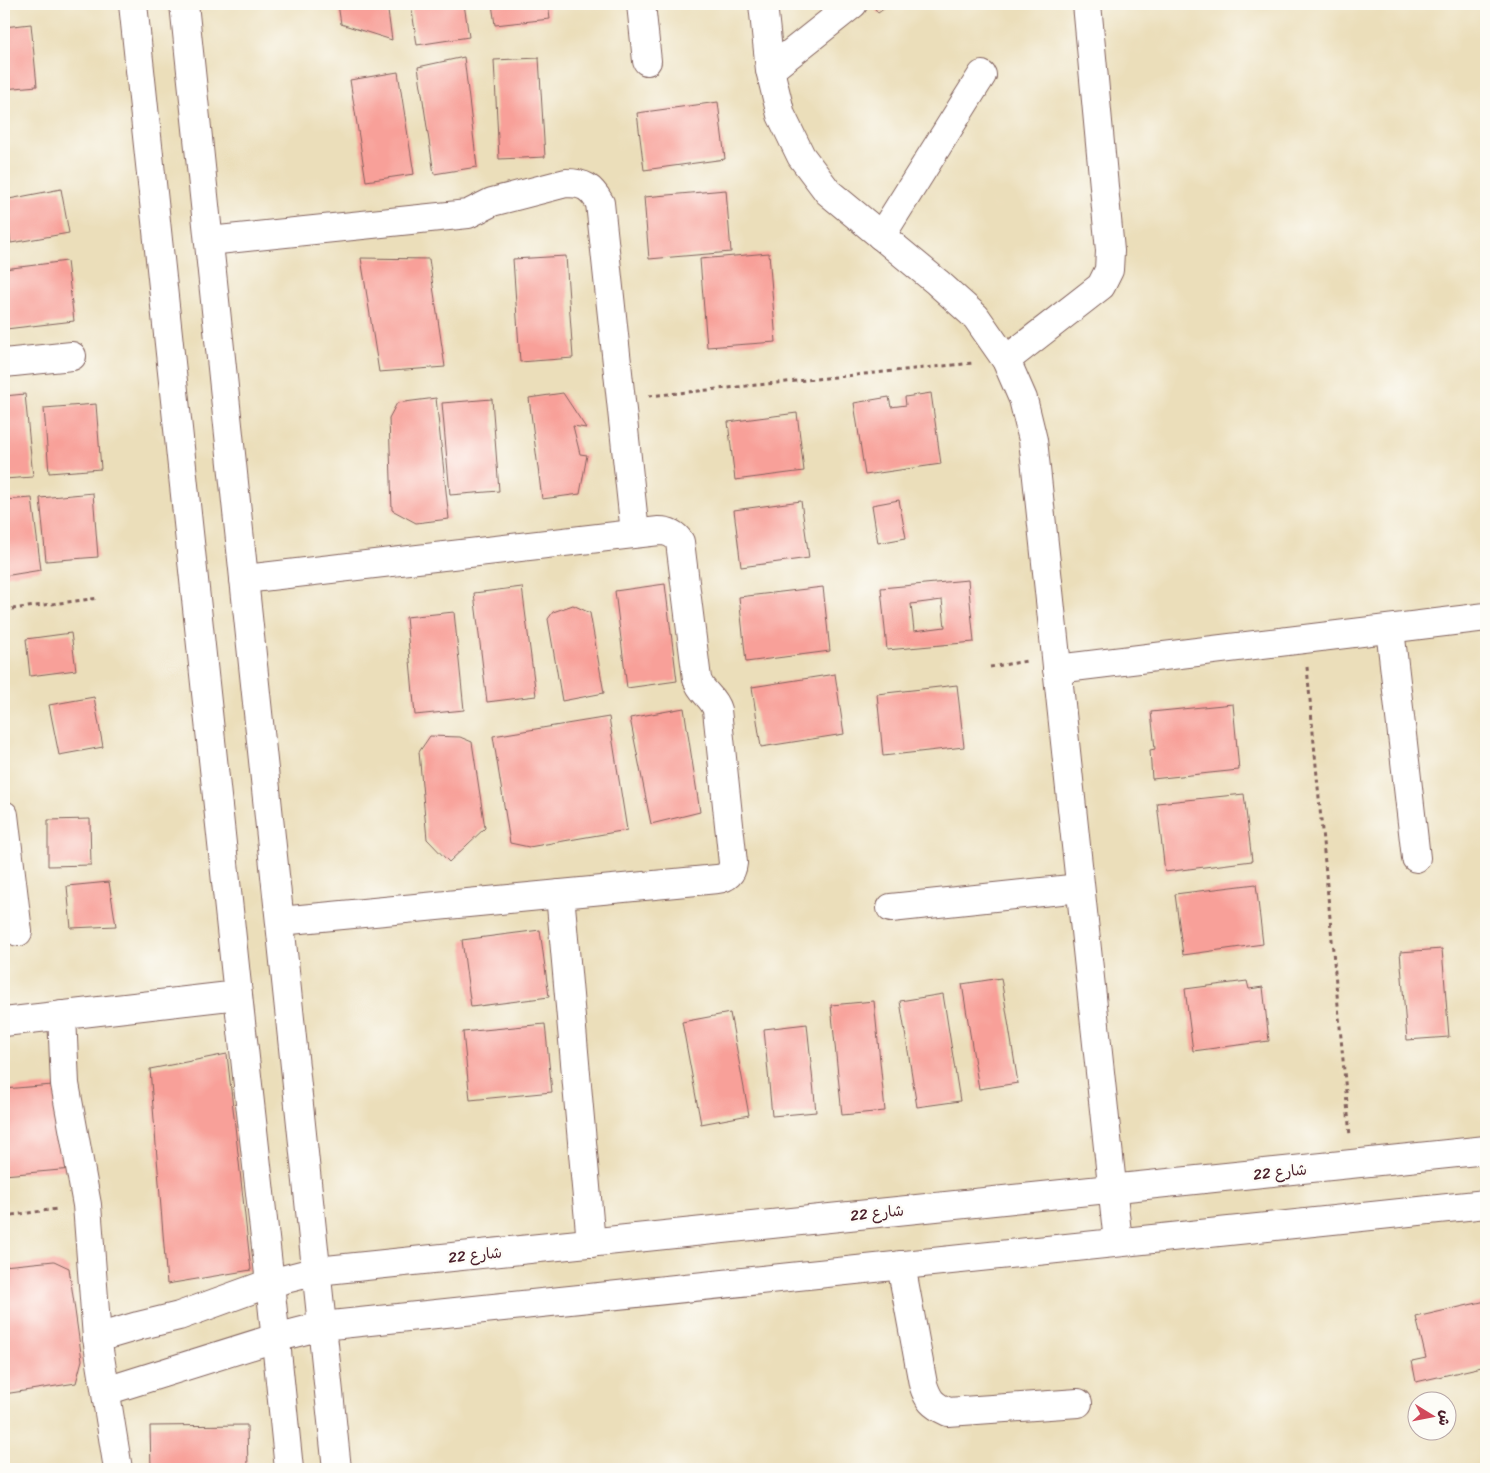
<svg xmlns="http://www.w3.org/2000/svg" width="1490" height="1473" font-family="Sriracha,'Playpen Sans Arabic',sans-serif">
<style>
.building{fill:#f8a099;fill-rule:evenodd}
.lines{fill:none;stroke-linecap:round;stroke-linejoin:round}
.minor-casing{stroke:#82625d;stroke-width:30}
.path{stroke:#82625d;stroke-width:3;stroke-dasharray:4 4;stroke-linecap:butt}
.minor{stroke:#fff;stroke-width:28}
.labels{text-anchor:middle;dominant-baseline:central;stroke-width:5;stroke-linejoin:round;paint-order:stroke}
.street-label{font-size:15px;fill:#4a1f2b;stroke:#fdfcf7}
</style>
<rect width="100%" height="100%" fill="#fdfcf7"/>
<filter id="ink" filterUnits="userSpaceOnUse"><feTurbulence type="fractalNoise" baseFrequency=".02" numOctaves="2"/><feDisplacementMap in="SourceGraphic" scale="10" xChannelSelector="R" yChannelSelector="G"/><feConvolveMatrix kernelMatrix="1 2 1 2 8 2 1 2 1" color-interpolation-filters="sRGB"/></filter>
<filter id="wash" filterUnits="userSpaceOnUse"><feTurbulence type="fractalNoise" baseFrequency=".0096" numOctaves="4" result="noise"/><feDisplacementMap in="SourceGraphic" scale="20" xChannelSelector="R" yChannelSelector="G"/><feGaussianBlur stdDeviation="1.12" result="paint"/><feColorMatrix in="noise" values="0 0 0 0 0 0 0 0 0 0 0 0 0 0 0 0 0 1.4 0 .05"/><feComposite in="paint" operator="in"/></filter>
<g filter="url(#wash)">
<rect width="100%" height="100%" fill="#ebdeba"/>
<g id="blocks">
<!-- building -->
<g class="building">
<polygon points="338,4 387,4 392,40 341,24"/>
<polygon points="411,4 464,4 469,37 417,45"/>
<polygon points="492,4 548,4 550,19 495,25"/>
<polygon points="872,4 891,4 878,13"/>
<polygon points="31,24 37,86 4,89 4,27"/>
<polygon points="464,57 477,167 434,174 418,67"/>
<polygon points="539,58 545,157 499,159 494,60"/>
<polygon points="398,72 414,174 366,181 350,80"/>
<polygon points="718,102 725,159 644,170 637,113"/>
<polygon points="61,189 69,233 11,243 4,200"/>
<polygon points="726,190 731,252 649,259 644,197"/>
<polygon points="769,253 776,342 707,347 700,259"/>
<polygon points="566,256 573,358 520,362 513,259"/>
<polygon points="361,258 429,259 445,367 379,372"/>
<polygon points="67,261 74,321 6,329 4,313 4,269"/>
<polygon points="563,393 586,428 573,426 580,454 587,455 580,494 542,499 529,398"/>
<polygon points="931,393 941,464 865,475 854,403 889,397 891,407 906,405 905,397"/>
<polygon points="25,394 33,477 4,479 4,396"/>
<polygon points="436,398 449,519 416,523 392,510 389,418 397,403"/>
<polygon points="492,399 499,491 450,495 442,403"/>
<polygon points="96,404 101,469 49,473 44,408"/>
<polygon points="797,413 804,471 735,480 728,422"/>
<polygon points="93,493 98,557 46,561 40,498"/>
<polygon points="32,498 41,570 4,576 4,500"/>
<polygon points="899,500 906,538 878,543 872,505"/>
<polygon points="801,501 809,558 741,567 734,510"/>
<path d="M968,580L974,642L887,650L881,588ZM942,600L945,627L914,631L911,604Z"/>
<polygon points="665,584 677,681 627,688 615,591"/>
<polygon points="522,587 536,696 487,702 474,593"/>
<polygon points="823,587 830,651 746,662 739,597"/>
<polygon points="573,605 590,613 604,693 562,701 548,619 553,612"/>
<polygon points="454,612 464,710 415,715 406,617"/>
<polygon points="71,633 76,670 30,676 26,639"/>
<polygon points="835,674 844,734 761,747 752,687"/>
<polygon points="957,685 964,747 883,756 877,694"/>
<polygon points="94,697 103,747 59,755 49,705"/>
<polygon points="1233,704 1239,770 1152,779 1150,750 1155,749 1151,712"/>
<polygon points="684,708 700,812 651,824 630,718"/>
<polygon points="609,717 627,830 529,847 510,843 493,736"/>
<polygon points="430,736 460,737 472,742 485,828 449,862 427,839 419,752"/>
<polygon points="1244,794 1252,861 1165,872 1157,803"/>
<polygon points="90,819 91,865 48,866 48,820"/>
<polygon points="109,882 116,926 71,928 67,886"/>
<polygon points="1256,884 1263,944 1183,955 1175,894"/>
<polygon points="540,930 549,997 471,1007 462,940"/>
<polygon points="1442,949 1449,1037 1407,1040 1400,952"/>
<polygon points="1001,978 1018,1083 979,1089 962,984"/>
<polygon points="1247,981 1249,989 1263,987 1269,1041 1193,1051 1185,989"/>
<polygon points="943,994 960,1101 917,1107 900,1001"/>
<polygon points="874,1001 885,1111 842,1115 831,1005"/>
<polygon points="730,1013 749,1115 701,1124 682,1022"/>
<polygon points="545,1024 552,1092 470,1100 463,1032"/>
<polygon points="807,1024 816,1112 772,1116 764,1029"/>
<polygon points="227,1054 251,1270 167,1284 150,1069"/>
<polygon points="65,1084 72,1169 4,1175 4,1089"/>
<polygon points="54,1261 69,1268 82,1360 76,1383 4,1394 4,1266"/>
<polygon points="1486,1301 1486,1366 1416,1382 1412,1361 1426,1358 1416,1317"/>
<polygon points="247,1425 248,1469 151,1469 150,1426"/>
</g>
</g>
</g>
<g filter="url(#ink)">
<use href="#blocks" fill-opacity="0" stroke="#82625d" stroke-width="1"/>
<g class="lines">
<!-- minor casing -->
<g class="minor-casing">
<g id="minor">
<polyline points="133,4 238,995 270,1283 289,1469"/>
<polyline points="184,4 337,1469"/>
<polyline points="641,4 647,61"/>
<polyline points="763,4 770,70 781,115 801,156 828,192 937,282 976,317 1006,360 1023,399 1033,440 1118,1242"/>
<polyline points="770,70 853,4"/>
<polyline points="881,236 982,75"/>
<path d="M209,241L468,214L492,202L566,183C584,183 591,187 600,203L635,533"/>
<polyline points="1006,360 1101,286 1109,270 1110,251 1087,4"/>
<polyline points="4,363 72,356"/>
<path d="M244,579L659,531C669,531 675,534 680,542L697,679C701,693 713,696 717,710L733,863C732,873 727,878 717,879L280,921"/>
<polyline points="1390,629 1416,858"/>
<polyline points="1057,669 1486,617"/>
<polyline points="4,815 18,932"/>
<polyline points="560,894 591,1243"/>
<polyline points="891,908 1080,888"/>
<polyline points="62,1015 65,1084 87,1205 97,1338 118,1469"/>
<polyline points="4,1022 238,995"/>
<path d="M901,1265L923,1384C928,1400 932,1405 948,1412L1078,1403"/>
<polyline points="97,1338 138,1326 179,1316 270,1283 317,1271 1486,1150"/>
<polyline points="106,1391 275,1338 322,1326 1486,1204"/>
</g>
</g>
<!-- path -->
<g class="path">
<polyline points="649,396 973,363"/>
<polyline points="4,610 99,598"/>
<polyline points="990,667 1027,661"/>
<polyline points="1307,667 1350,1136"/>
<polyline points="4,1216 58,1209"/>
</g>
<!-- minor -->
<use href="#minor" class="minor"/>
</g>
</g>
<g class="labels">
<!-- street labels -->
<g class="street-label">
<text transform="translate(1280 1172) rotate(-6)">شارع 22</text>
<text transform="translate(877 1213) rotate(-6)">شارع 22</text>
<text transform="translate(475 1255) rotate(-6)">شارع 22</text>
</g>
</g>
<!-- margin -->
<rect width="1490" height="1473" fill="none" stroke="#fdfcf7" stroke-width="20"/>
<!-- north arrow -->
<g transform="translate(1432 1416) rotate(100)"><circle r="24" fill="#fdfcf7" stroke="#b5a4a5"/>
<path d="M0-4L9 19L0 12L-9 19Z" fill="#d1495b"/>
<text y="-8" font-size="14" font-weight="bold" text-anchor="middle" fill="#4a1f2b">ش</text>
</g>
</svg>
